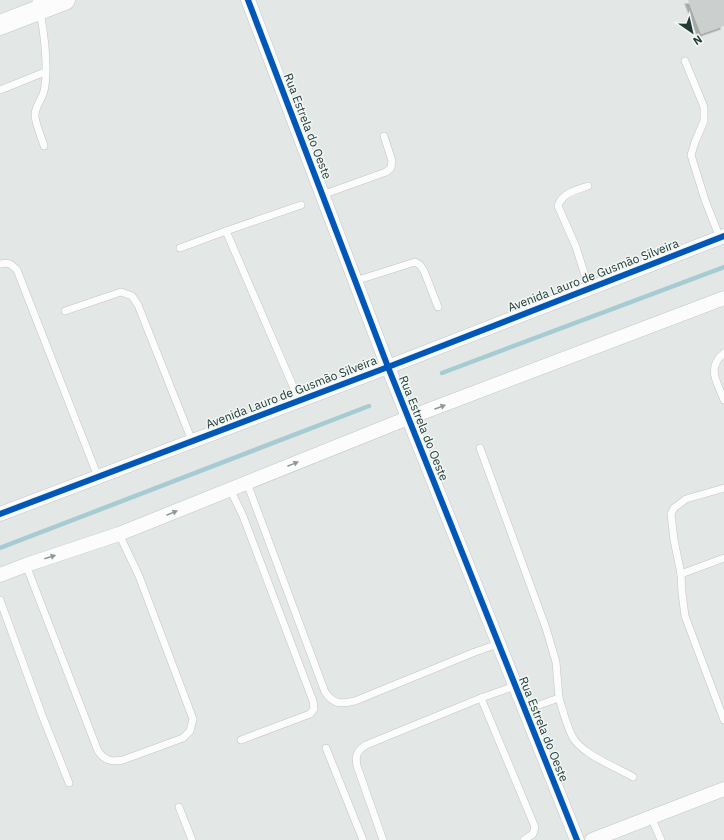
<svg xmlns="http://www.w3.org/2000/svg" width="724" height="840" font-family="'IBM Plex Sans',sans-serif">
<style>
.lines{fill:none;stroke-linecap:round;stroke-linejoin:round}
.stream{stroke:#a7cbd3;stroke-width:4.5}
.building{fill:#cbcfce;filter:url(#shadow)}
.lane-casing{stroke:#c0c5c3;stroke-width:8}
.street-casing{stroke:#c0c5c3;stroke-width:15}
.secondary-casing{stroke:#c0c6c3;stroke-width:21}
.lane{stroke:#fbfcfb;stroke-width:7}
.street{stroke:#fbfcfb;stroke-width:14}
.secondary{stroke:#fbfcfb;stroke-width:20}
.cycleway-casing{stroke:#f1f7f5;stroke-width:8}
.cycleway{stroke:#0057b8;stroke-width:6}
.oneway{fill:#8f9a98}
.labels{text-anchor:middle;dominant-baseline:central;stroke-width:3;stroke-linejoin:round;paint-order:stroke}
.street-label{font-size:12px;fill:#233935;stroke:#f1f7f5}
</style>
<defs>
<filter id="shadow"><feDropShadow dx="-3.5" dy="3.5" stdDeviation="0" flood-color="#0004"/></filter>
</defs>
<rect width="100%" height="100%" fill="#e3e8e6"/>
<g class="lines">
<!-- stream -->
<g class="stream">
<polyline points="442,373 724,267"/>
<polyline points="0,548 369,406"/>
</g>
</g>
<!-- building -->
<polygon class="building" points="688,0 724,0 724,26 701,34"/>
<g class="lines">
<!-- lane casing -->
<g class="lane-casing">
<g id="lane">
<path d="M36,0C44,21 49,69 44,91C42,99 36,105 35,114C34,121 42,138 44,146"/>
<polyline points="685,61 704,107 704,121 695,142 691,155 705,200 720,238"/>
<polyline points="0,90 45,72"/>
<path d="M588,186C576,190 562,193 558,206L576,247L589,288"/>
<polyline points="322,195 386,172 391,168 392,161 384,136"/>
<polyline points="180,248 226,231"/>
<path d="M0,264C9,262 11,264 17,270L98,477"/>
<polyline points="355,281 415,262 420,265 424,271 438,307"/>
<polyline points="65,311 121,292 132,296 138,305 192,441"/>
<path d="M724,353C706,368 717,382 724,400"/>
<polyline points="299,400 226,231 301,205"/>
<polyline points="480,448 546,628 556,662 559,698"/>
<path d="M247,483L325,692C334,705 341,704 355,701L475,652L498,644"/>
<polyline points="724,488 686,499 674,508 671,514 674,540 681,574 682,593 685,616 724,720"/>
<polyline points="230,489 243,516 313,701 314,709 310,714 241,740"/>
<path d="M26,565L98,751C105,761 112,762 123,760L183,738L190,731L193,719L139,576L119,534"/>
<polyline points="681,574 724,558"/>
<polyline points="0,600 42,715 69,783"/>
<polyline points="481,698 535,827 533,834 524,840"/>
<path d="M525,710L559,698C563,711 566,724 572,736C581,754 616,767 633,777"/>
<polyline points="326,748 363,840"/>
<polyline points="179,807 192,840"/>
<polyline points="651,817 661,840"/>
<path d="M383,840L357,766C355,755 357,751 366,745L481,698L515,686"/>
</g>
</g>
<!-- street casing -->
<g class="street-casing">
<g id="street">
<polyline points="248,0 388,367 577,840"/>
<polyline points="0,514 388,367 724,236"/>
<polyline points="0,575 26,565 119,534 408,418 724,298"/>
<polyline points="592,840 724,789"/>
</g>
</g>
<!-- secondary casing -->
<g class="secondary-casing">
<polyline id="secondary" points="0,25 65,0"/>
</g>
<!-- lane -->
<use href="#lane" class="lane"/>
<!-- street -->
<use href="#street" class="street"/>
<!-- secondary -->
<use href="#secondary" class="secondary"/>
<!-- cycleway casing -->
<g class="cycleway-casing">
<g id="cycleway">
<polyline points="248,0 388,367 577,840"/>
<polyline points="0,514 388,367 724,236"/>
</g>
</g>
<!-- cycleway -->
<use href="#cycleway" class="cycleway"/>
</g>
<!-- one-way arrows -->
<defs><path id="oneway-solid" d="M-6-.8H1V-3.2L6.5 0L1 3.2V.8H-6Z"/></defs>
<g class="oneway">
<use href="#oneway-solid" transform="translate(440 407) rotate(-21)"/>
<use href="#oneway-solid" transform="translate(293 464) rotate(-22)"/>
<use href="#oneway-solid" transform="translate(172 513) rotate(-22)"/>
<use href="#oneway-solid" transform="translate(50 557) rotate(-18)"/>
</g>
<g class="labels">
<!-- street labels -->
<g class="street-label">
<text transform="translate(308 126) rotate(69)">Rua Estrela do Oeste</text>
<text transform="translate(593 275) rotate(-21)">Avenida Lauro de Gusmão Silveira</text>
<text transform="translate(291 392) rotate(-21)">Avenida Lauro de Gusmão Silveira</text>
<text transform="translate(424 428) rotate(68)">Rua Estrela do Oeste</text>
<text transform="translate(544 729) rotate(68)">Rua Estrela do Oeste</text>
</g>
</g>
<!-- north arrow -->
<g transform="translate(692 32) rotate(146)" stroke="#f1f7f5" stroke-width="3" paint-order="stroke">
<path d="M0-3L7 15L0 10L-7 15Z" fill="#233935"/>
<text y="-6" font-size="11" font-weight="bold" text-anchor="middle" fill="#233935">N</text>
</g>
</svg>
